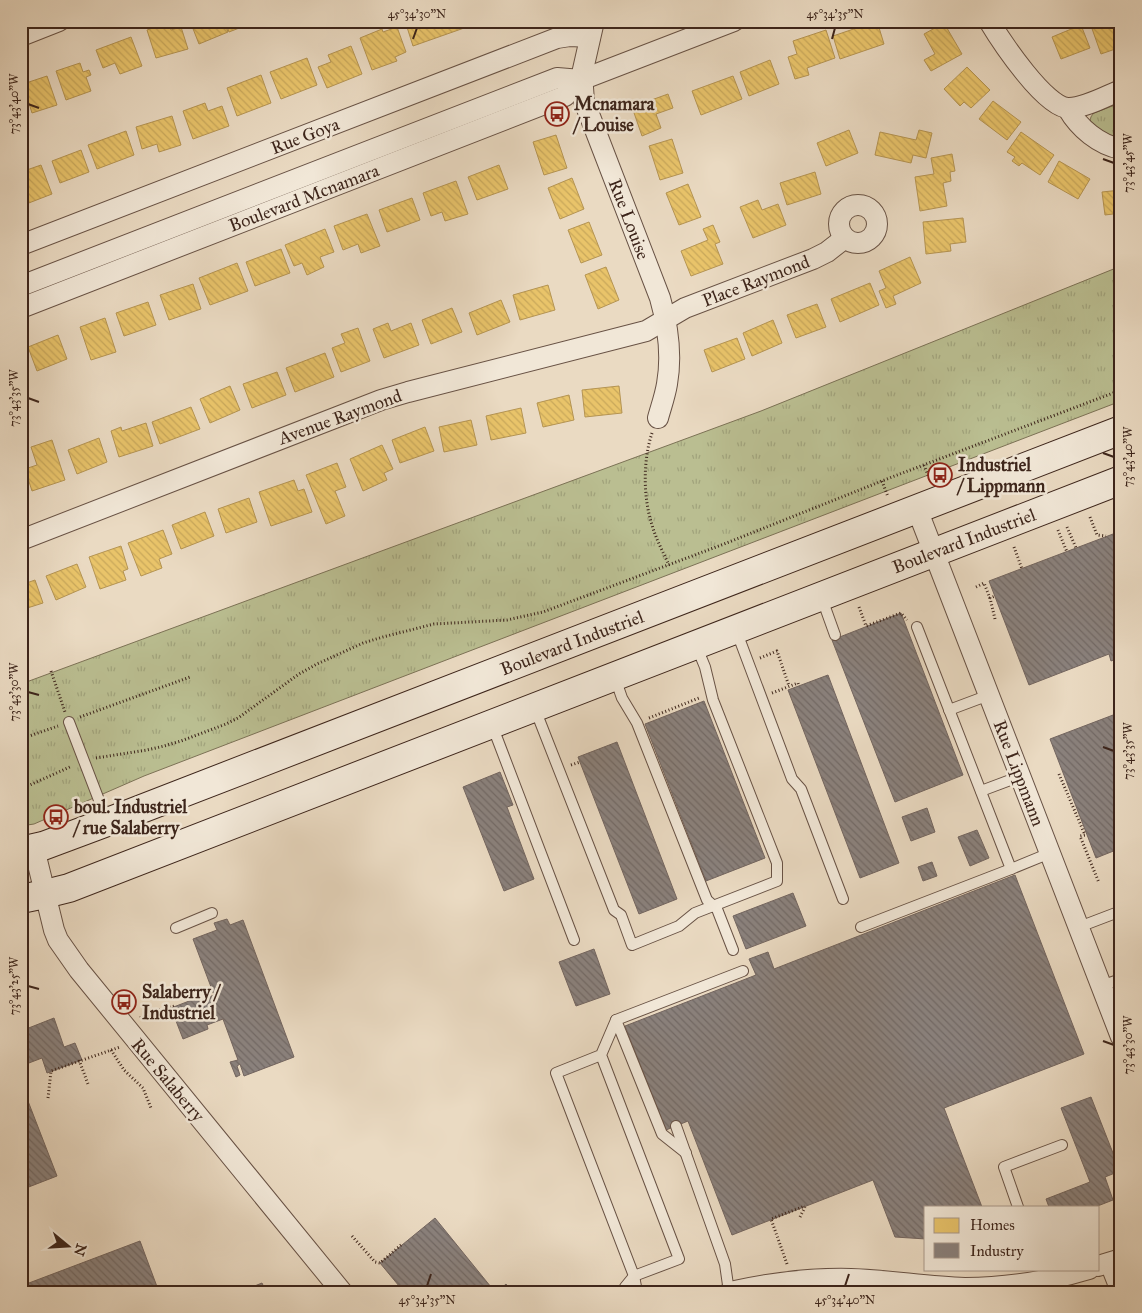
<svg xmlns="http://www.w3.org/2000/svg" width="1142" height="1313" font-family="'IM FELL Great Primer',serif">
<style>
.grass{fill:url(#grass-tufts);stroke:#7c7256}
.homes{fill:url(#homes-back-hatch);stroke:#b59452}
.industry{fill:url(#industry-back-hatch);stroke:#73655f}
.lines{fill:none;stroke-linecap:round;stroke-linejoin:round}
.lane-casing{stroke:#685245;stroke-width:12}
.street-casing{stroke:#685245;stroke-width:22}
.secondary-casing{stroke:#3d251b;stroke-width:30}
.path{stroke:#3d251b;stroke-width:3;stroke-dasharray:1 2.5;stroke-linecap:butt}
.lane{stroke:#f1e7d7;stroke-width:10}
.street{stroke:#f1e7d7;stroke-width:20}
.secondary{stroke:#f1e7d7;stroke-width:28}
.ticks{fill:none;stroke:#3d251b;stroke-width:2}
.labels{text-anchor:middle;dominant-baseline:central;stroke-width:5;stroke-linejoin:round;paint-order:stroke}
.poi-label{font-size:18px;font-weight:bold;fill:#3d251b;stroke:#f1e7d7;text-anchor:start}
.street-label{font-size:18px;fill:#3d251b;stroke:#f1e7d7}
.neatline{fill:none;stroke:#3d251b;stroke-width:2}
.ticks-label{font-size:12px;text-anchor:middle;fill:#3d251b}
</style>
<defs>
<pattern id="grass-tufts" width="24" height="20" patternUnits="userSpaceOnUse" patternTransform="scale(1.25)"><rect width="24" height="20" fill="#babe91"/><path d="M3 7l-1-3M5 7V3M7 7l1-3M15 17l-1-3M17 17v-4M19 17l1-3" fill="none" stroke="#a1a37c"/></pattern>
<pattern id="homes-back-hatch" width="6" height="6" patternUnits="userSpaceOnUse" patternTransform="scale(1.25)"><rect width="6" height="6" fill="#e9c46a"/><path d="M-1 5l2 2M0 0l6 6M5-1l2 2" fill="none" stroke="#c9a85b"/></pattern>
<pattern id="industry-back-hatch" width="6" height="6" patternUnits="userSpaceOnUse" patternTransform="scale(1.25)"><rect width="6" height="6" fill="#8a817c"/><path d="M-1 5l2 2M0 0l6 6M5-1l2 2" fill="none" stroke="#726965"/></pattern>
</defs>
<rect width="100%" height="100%" fill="#eadac2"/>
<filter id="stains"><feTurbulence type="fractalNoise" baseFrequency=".004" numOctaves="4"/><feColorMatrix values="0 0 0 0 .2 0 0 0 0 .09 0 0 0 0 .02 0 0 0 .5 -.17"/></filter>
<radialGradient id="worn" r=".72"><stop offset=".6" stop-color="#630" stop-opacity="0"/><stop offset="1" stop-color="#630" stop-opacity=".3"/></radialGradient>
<!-- grass -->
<g class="grass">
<path d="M1120,103L1121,140H1116L1091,124C1090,119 1090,117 1094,113Z"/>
<polygon points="1121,266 1121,401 144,776 34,824 21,826 21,684 761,411"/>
</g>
<!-- homes -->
<g class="homes">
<polygon points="190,21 224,21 228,32 199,44"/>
<polygon points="225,21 257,21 229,32"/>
<polygon points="414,21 484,21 413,46 406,24"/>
<polygon points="877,21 884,44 840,59 833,36"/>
<polygon points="1095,21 1106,21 1107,26 1121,21 1121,47 1101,54 1090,23"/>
<polygon points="169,23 171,30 181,27 188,49 156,58 147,30"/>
<polygon points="944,23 962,54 931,71 924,60 935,54 924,34"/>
<polygon points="1081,25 1090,48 1061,59 1052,37"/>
<polygon points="397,27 406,52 395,57 397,61 372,70 360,38 382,29 383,32"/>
<polygon points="826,30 835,58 807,68 809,75 795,79 788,57 797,54 793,41"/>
<polygon points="131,37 142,66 120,74 115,63 103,68 96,50"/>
<polygon points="351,46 362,74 327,88 318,67 331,62 328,55"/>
<polygon points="307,58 317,85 281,99 270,72"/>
<polygon points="770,60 779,84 749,96 740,72"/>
<polygon points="80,63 83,72 89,70 91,75 86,77 91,91 66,100 56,71"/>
<polygon points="967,67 990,90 971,108 964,102 960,106 944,89"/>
<polygon points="261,75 271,103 237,116 227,88"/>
<polygon points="47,76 57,105 32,113 23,84"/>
<polygon points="733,76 742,99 701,115 692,91"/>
<polygon points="668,94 673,108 656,114 661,128 642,136 632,107"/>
<polygon points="993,101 1021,122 1007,140 979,119"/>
<polygon points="205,103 208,111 222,106 229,126 193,139 183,111"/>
<polygon points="172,116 181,145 159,152 157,144 142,149 136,127"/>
<polygon points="849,130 858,153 826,166 817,143"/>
<polygon points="919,130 932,133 926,158 913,155 911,163 875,155 880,132 916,140"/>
<polygon points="126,131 134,155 97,169 88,145"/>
<polygon points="1021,132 1054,155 1040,175 1022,163 1019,166 1012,161 1015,157 1007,152"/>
<polygon points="556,135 567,168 544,175 533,142"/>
<polygon points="672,139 683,173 660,180 649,146"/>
<polygon points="81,150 89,172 60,183 52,161"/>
<polygon points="952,154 955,171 950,172 951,181 943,183 947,206 920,211 915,177 934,174 931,158"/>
<polygon points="1059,161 1090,179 1078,199 1048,182"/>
<polygon points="41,165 52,194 21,206 21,172"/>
<polygon points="499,165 508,189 477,200 468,177"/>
<polygon points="815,172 821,194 787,205 780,183"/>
<polygon points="572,178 584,209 560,219 548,188"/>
<polygon points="456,181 468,214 445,221 442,212 431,216 423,193"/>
<polygon points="688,184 701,217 679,225 666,193"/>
<polygon points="1121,190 1121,213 1105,215 1102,192"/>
<polygon points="412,198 420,220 387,232 379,210"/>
<polygon points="758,200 762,210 778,204 786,225 753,238 740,207"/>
<polygon points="367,214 380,246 361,253 358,244 343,250 334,226"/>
<polygon points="963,218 966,242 950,244 951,251 926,254 923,222"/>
<polygon points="589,222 602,255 581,263 568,230"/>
<polygon points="713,225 720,242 715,244 723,264 691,276 681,251 708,240 703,229"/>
<polygon points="325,229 334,252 320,257 324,267 307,275 302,263 294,266 285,245"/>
<polygon points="281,249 290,273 255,286 246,262"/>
<polygon points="910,257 921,283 893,296 896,304 886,308 879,291 886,288 879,271"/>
<polygon points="237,263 248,291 210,305 199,278"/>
<polygon points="606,267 619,300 598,309 585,275"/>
<polygon points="870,283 879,305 840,322 831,299"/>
<polygon points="193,284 201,309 169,320 160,295"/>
<polygon points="548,285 555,310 520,320 513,295"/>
<polygon points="501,300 510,322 477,335 469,313"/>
<polygon points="148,302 156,325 124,336 116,313"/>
<polygon points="817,304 826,327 796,338 787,315"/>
<polygon points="452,308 462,332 431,344 422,320"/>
<polygon points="105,318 116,352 91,360 80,327"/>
<polygon points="773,320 782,343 752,356 743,333"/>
<polygon points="388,323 391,331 411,323 419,345 384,358 373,329"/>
<polygon points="358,328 370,361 341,372 332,348 345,343 341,334"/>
<polygon points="58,335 67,359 37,371 28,347"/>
<polygon points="737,338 745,359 712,372 704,350"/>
<polygon points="325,353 334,377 295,392 286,368"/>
<polygon points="21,365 28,381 21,385"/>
<polygon points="277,372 286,395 252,408 243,384"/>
<polygon points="230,386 240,410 210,423 200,399"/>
<polygon points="619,386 622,413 585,417 582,390"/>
<polygon points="569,395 574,420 543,427 537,403"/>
<polygon points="191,407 200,429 160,444 152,422"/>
<polygon points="521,408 526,433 491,440 486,416"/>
<polygon points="471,420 477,445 444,452 439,427"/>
<polygon points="146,423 153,446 119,457 111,431 121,427 122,431"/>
<polygon points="425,427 434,451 400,463 392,440"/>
<polygon points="99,438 107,462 77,474 68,450"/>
<polygon points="52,440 65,480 32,491 25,469 37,465 31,447"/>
<polygon points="382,445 393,469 384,473 387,480 363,491 350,459"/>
<polygon points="337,463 346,487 335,491 345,516 326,524 306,475"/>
<polygon points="294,480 298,491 304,489 312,512 271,526 259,492"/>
<polygon points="249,498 257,522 226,533 218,509"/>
<polygon points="205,512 214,536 181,549 172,525"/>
<polygon points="163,530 172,554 159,559 162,568 141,576 128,543"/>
<polygon points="121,546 128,569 123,571 126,580 100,589 89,557"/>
<polygon points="77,564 86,587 56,600 46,576"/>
<polygon points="35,580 43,603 21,610 21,585"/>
</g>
<!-- industry -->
<g class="industry">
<polygon points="1121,531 1121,657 1111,661 1109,654 1029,685 989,581"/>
<polygon points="901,613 963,775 895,802 832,640"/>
<polygon points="828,675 899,863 860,878 788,690"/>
<polygon points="704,701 765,858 706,881 645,724"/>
<polygon points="1121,712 1121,848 1096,858 1050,739"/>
<polygon points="617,742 677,899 639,914 578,757"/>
<polygon points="500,772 513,805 507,807 534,879 504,891 463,787"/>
<polygon points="927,808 935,832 911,841 902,817"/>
<polygon points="977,830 989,858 970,866 958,837"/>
<polygon points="932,862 937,876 923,881 918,867"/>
<polygon points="1015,875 1084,1054 944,1108 982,1207 926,1207 926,1239 895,1237 873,1180 732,1235 688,1121 666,1130 625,1026 756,975 749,959 768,952 774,969"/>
<polygon points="793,893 806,926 746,949 733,916"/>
<polygon points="227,919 230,925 243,920 294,1057 244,1076 240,1064 237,1066 240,1075 236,1077 230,1062 238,1060 223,1019 207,1025 208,1029 183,1039 171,1008 197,998 199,1001 214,995 193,939 217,930 214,923"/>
<polygon points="594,949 610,994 576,1006 559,962"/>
<polygon points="54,1018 64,1047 75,1043 82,1060 47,1073 42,1058 21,1066 21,1031"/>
<polygon points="21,1083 57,1176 21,1190"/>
<polygon points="1091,1097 1120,1171 1105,1177 1113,1200 1095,1207 1049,1207 1046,1199 1090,1182 1061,1108"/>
<polygon points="435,1218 491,1287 495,1292 404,1292 380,1263"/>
<polygon points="140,1241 159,1292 21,1292 21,1286"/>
<polygon points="262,1283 266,1292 240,1292"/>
<polygon points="506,1284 512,1292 497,1292"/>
</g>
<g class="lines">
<!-- lane casing -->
<g class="lane-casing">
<g id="lane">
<polyline points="821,596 835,635"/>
<polyline points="917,627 1011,869 1050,853"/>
<polyline points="736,630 792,779 801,789 843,899"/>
<polyline points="615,678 622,698 637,723 707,900 717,909 733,950"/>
<polyline points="535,709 614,910 621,915 632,945 679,926 695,913 777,881 777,863 713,700 705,667 696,645"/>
<polyline points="949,710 989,695"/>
<polyline points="69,722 107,821"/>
<polyline points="492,725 574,940"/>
<polyline points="981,791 1021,776"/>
<polyline points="861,927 1011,869"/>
<polyline points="1079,927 1121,911"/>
<polyline points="176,928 212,913"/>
<polyline points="1101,986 1121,979"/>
<polyline points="601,1055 556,1073 634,1276 679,1259 601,1055 616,1020"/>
<polyline points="676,1126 725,1264 729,1292"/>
<polyline points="686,1153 662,1134 616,1020 743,971"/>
<polyline points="1018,1207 1004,1167 1062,1145"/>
<polyline points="1105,1264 1116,1292"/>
<polyline points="634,1276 637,1292"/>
<polyline points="626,1292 625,1287 634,1276"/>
</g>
</g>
<!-- street casing -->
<g class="street-casing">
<g id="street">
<path d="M594,21L582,74L584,101L660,298C668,326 672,356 667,384C665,396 661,407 658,418"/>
<path d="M989,21C1001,41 1046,109 1069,108C1085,108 1106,96 1121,90"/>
<polyline points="21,36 59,21"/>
<path d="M1068,109C1079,128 1099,145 1121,149"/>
<circle cx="858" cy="224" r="19"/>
<polyline points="21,245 557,38 570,36 590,37"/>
<polyline points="21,286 557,78 581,80"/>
<polyline points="21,308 565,96 581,80 734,21"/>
<polyline points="917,509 1121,1037"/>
<polyline points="21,540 381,400 408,392 646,331 685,308 813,259 827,252 845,238"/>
<polyline points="34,848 54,930 58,940 79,970 342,1292"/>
<polyline points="1098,1266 1121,1259"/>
<path d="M730,1292C770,1283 811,1278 851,1279C889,1280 927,1287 965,1288C1007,1288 1049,1281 1089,1269"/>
</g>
</g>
<!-- secondary casing -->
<g class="secondary-casing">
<g id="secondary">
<polyline points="21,851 43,846 118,818 1121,430"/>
<polyline points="21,899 45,894 69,888 1121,480"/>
</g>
</g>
<!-- path -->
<g class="path">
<path d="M652,433C643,460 643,497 652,525C656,539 663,552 669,565"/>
<polyline points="924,465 930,480"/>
<polyline points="882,481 888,497"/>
<polyline points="1090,517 1097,535 1106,536"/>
<polyline points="1067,527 1076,548"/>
<polyline points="1058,530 1067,552"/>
<polyline points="1014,547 1022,569"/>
<polyline points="976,587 984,583 990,598"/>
<polyline points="859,607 866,626 901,613 907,620"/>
<polyline points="995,619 990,598 995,596"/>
<polyline points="760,658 777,651 789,686"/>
<polyline points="51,671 65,712"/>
<polyline points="772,693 798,683 799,686"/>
<polyline points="80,717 190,677"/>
<polyline points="649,718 699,698"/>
<polyline points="21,739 58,726"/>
<polyline points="96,758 147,750 164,746 181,741 226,724 238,718 299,674 317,664 363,643 383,637 434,624 507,620 543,612 724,544 892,477 1121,390"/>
<polyline points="571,765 580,762"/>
<polyline points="1059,774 1085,835 1080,836 1099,883"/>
<polyline points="21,789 72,766"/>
<polyline points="23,919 25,929"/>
<polyline points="140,1018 164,1008 175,1006"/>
<polyline points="111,1050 124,1070 143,1088 151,1108"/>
<polyline points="79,1060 88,1084"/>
<polyline points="48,1098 51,1071 120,1047"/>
<polyline points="800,1217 805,1207"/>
<polyline points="352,1236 375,1262 380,1263 401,1245"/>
<polyline points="787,1264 771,1219 805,1206"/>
</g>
<!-- lane -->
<use href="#lane" class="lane"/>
<!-- street -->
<use href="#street" class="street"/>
<!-- secondary -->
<use href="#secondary" class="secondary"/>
</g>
<!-- ticks -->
<path class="ticks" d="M413,39L417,28M832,39L835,28M28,104L39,108M1103,159L1114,163M28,398L39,402M1103,453L1114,457M28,692L39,695M1103,747L1114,751M28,986L39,989M1103,1041L1114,1045M427,1286L431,1274M845,1286L849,1274"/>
<!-- icons -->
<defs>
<g id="bus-ring" transform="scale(1.25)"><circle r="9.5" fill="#f1e7d7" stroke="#8f2418" stroke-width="1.5"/><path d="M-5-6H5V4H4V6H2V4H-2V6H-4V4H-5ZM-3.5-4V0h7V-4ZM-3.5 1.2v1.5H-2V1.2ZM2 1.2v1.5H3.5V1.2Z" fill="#8f2418"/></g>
</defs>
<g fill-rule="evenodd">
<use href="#bus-ring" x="557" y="114"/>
<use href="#bus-ring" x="940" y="475"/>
<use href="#bus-ring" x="56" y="817"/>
<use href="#bus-ring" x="124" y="1002"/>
</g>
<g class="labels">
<!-- poi labels -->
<g class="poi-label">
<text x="574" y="104">Mcnamara<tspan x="574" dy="21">/ Louise</tspan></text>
<text x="958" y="465">Industriel<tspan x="958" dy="21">/ Lippmann</tspan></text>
<text x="74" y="807">boul. Industriel<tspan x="74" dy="21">/ rue Salaberry</tspan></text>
<text x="142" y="992">Salaberry /<tspan x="142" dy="21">Industriel</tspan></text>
</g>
<!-- street labels -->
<g class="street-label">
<text transform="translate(305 136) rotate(-21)">Rue Goya</text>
<text transform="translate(304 198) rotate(-21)">Boulevard Mcnamara</text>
<text transform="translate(629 219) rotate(69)">Rue Louise</text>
<text transform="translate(756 281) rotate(-21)">Place Raymond</text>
<text transform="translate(340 417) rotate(-20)">Avenue Raymond</text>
<text transform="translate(964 541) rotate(-21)">Boulevard Industriel</text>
<text transform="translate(572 643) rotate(-21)">Boulevard Industriel</text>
<text transform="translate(1019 773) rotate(69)">Rue Lippmann</text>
<text transform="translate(168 1080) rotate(50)">Rue Salaberry</text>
</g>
</g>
<!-- margin -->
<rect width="1142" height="1313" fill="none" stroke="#eadac2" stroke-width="55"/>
<!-- legend -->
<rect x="924" y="1206" width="175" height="65" fill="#f1e7d7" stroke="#a9998c"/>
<rect x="934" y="1218" width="25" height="15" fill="#e9c46a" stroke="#a9998c"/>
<text x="970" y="1230" font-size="15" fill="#3d251b">Homes</text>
<rect x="934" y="1243" width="25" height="15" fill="#8a817c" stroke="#a9998c"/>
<text x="970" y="1256" font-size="15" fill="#3d251b">Industry</text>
<!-- north arrow -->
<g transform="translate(68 1246) rotate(108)" stroke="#f1e7d7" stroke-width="4" paint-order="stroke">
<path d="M0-4L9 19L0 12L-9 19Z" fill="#3d251b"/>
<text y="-8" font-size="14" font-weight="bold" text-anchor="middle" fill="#3d251b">N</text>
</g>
<rect x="28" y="28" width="1086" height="1258" class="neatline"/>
<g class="ticks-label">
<text x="417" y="18">45°34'30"N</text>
<text x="835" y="18">45°34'35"N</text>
<text transform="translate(14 104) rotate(-90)" y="4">73°43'40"W</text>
<text transform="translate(1128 163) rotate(-90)" y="4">73°43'45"W</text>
<text transform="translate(14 398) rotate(-90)" y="4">73°43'35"W</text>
<text transform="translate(1128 457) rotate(-90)" y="4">73°43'40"W</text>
<text transform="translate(14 692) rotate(-90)" y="4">73°43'30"W</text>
<text transform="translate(1128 751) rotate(-90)" y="4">73°43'35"W</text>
<text transform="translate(14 986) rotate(-90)" y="4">73°43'25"W</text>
<text transform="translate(1128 1045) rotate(-90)" y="4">73°43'30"W</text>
<text x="427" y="1304">45°34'35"N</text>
<text x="845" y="1304">45°34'40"N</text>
</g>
<rect width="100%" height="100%" filter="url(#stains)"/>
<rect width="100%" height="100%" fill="url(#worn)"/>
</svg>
